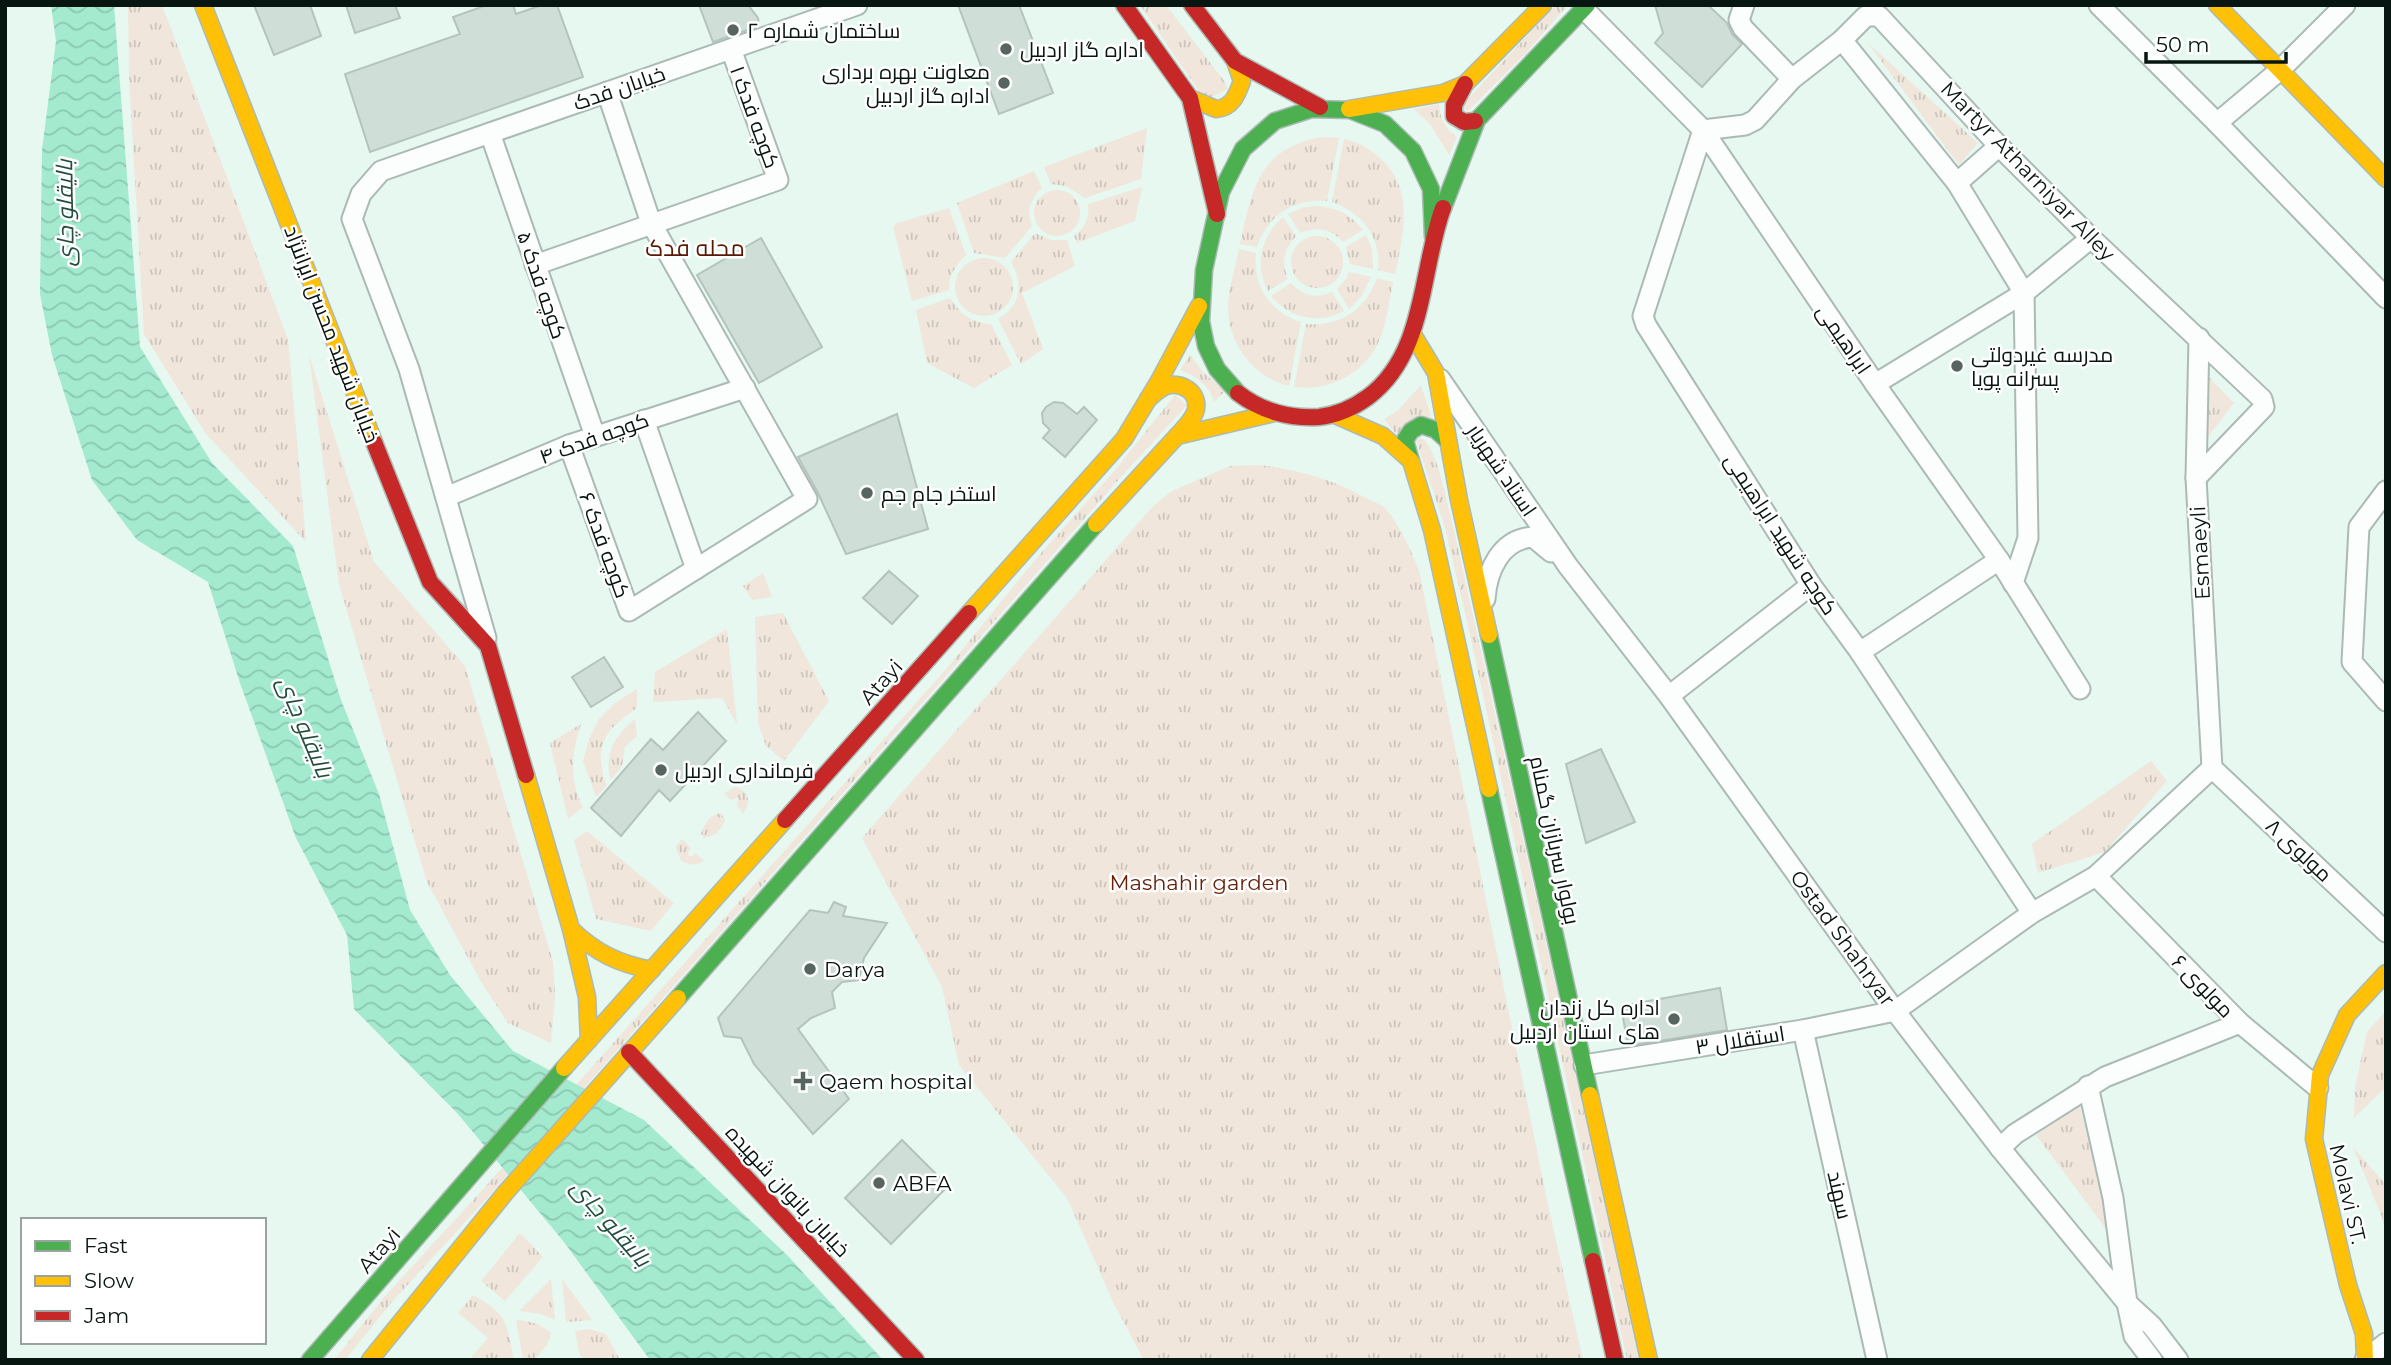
<svg xmlns="http://www.w3.org/2000/svg" width="2391" height="1365" font-family="Montserrat,Cairo,sans-serif">
<style>
.grass{fill:url(#grass-tufts)}
.water{fill:url(#water-waves)}
.building{fill:#cfdfd8;stroke:#b4c4bd;stroke-width:2}
.lines{fill:none;stroke-linecap:round;stroke-linejoin:round}
.street-casing{stroke:#abbab4;stroke-width:23}
.fast-casing{stroke:#abbab4;stroke-width:19}
.slow-casing{stroke:#abbab4;stroke-width:19}
.jam-casing{stroke:#abbab4;stroke-width:19}
.street{stroke:#fbfefd;stroke-width:19}
.fast{stroke:#4caf50;stroke-width:16}
.slow{stroke:#ffc107;stroke-width:16}
.jam{stroke:#c62828;stroke-width:16}
.poi-dot{fill:#56655f;stroke:#fff;stroke-width:2.5}
.labels{text-anchor:middle;dominant-baseline:central;stroke-width:5;stroke-linejoin:round;paint-order:stroke}
.poi-label{font-size:21px;fill:#081611;stroke:#fff;text-anchor:start}
.street-label{font-size:21px;fill:#081611;stroke:#fff}
.park-label{font-size:21px;fill:#682209;stroke:#fff}
.water-label{font-size:23px;font-style:italic;fill:#244d3e;stroke:#fff}
.neighbourhood-label{font-size:23px;fill:#591802;stroke:#fff}
</style>
<defs>
<pattern id="grass-tufts" width="24" height="20" patternUnits="userSpaceOnUse" patternTransform="scale(1.75)"><rect width="24" height="20" fill="#f0e6dc"/><path d="M3 7l-1-3M5 7V3M7 7l1-3M15 17l-1-3M17 17v-4M19 17l1-3" fill="none" stroke="#ccc5bc"/></pattern>
<pattern id="water-waves" width="16" height="10" patternUnits="userSpaceOnUse" patternTransform="scale(1.75)"><rect width="16" height="10" fill="#a3eacf"/><path d="M0 5q4-4 8 0t8 0" fill="none" stroke="#8bc8b1"/></pattern>
</defs>
<rect width="100%" height="100%" fill="#e6f8f0"/>
<!-- grass -->
<g class="grass">
<polygon points="128,5 162,5 288,339 306,542 206,434 144,334 129,78"/>
<polygon points="1140,5 1166,5 1225,82 1228,89 1205,100"/>
<polygon points="1556,5 1568,5 1527,52 1467,112 1462,105"/>
<polygon points="1867,42 1978,143 1959,165"/>
<path d="M1439,104C1440,119 1445,128 1457,137L1449,155L1430,124L1414,109Z"/>
<polygon points="1147,128 1141,179 1085,198 1066,186 1051,184 1044,167"/>
<path d="M1322,137L1339,138L1327,201C1293,198 1267,216 1257,247L1240,244C1252,190 1258,148 1322,137Z"/>
<path d="M1344,139C1359,142 1372,150 1382,160C1415,192 1403,234 1395,274L1378,270C1382,238 1362,212 1332,202Z"/>
<path d="M1034,171L1042,188C1030,199 1026,211 1032,226L1005,258L974,253L957,203Z"/>
<path d="M1142,187L1135,221L1077,243L1074,236C1085,228 1090,218 1088,204Z"/>
<circle cx="1057" cy="213" r="23"/>
<path d="M1316,206C1335,207 1351,214 1363,230L1343,242C1331,229 1317,226 1300,233L1288,214L1304,207Z"/>
<path d="M949,208L966,255C956,266 948,275 949,290L912,301L893,227L897,223Z"/>
<path d="M1283,217L1296,236C1284,249 1281,262 1288,279L1268,291C1254,265 1261,236 1283,217Z"/>
<path d="M1035,233L1051,240H1067L1075,266L1022,293L1043,349L1021,364L998,319C1021,306 1024,283 1011,262Z"/>
<polygon points="1366,235 1372,249 1373,269 1350,264 1346,247"/>
<circle cx="1317" cy="262" r="26"/>
<path d="M1239,249L1256,253C1252,285 1270,312 1301,322L1289,386C1254,377 1229,345 1228,309C1228,289 1235,269 1239,249Z"/>
<circle cx="984" cy="287" r="29"/>
<polygon points="1349,272 1371,277 1361,297 1349,309 1337,289 1346,279"/>
<path d="M1377,278L1393,282C1389,301 1387,322 1379,341C1365,373 1329,392 1294,387L1306,324C1339,327 1366,310 1377,278Z"/>
<path d="M1291,283C1303,296 1316,299 1332,292L1344,311C1319,325 1289,318 1271,296Z"/>
<path d="M950,298C961,315 972,323 991,324L1012,365L974,388L927,363L916,310Z"/>
<polygon points="309,355 374,562 465,666 553,962 555,997 551,1043 508,1023 481,982 427,882 339,584"/>
<path d="M1190,355L1204,373L1225,391L1214,402C1210,386 1196,376 1180,370Z"/>
<polygon points="2206,374 2234,403 2205,441"/>
<polygon points="1421,385 1431,416 1399,438 1384,419 1397,411"/>
<polygon points="1175,395 1187,405 1121,477 490,1195 392,1302 345,1360 334,1360 385,1296 486,1186 948,667 1035,560 1116,469"/>
<path d="M1422,438C1438,451 1445,497 1451,517L1639,1360H1627L1467,621L1444,524L1416,440Z"/>
<path d="M1258,465C1296,469 1332,479 1366,498C1372,501 1380,504 1385,508C1400,525 1410,549 1419,570L1548,1205L1583,1360H1144L1114,1304L1067,1198L959,1065L942,987L862,838L1154,505L1172,491L1230,466Z"/>
<polygon points="763,573 772,597 752,600 743,586"/>
<polygon points="783,613 829,701 784,761 766,746 758,722 755,617"/>
<polygon points="727,629 737,724 722,698 653,702 655,672"/>
<path d="M637,689V708C614,724 596,738 602,768C603,775 603,779 607,785L596,797L583,761L589,739L599,719L615,703Z"/>
<path d="M635,719L637,736L625,747L622,766L611,780C603,754 615,735 635,719Z"/>
<path d="M581,724C571,752 569,781 583,807L568,819L550,743Z"/>
<polygon points="2151,761 2167,781 2105,852 2038,873 2032,844"/>
<path d="M735,787C749,791 752,802 743,814L737,805L738,798L731,800L724,793Z"/>
<path d="M721,813L725,820C721,831 715,836 704,838L701,834C705,823 709,815 721,813Z"/>
<polygon points="587,831 674,903 651,931 596,919 574,840"/>
<path d="M682,839L691,848L688,852L689,856H693L696,853L704,861C695,866 690,865 681,861L676,846Z"/>
<polygon points="2386,1011 2386,1087 2354,1118 2355,1087 2367,1032"/>
<polygon points="2079,1103 2112,1237 2036,1135"/>
<polygon points="2353,1147 2386,1185 2386,1236 2382,1217"/>
<polygon points="520,1233 543,1257 505,1301 481,1281"/>
<polygon points="551,1279 555,1320 541,1314 519,1311"/>
<polygon points="562,1279 592,1320 566,1322"/>
<path d="M473,1295C509,1315 506,1322 514,1360H475L471,1357L488,1338L458,1313Z"/>
<path d="M516,1320C530,1321 539,1323 551,1333L547,1345L534,1360H523Z"/>
<polygon points="589,1329 606,1334 620,1360 584,1360 579,1352 575,1331"/>
</g>
<!-- water -->
<polygon class="water" points="51,5 114,5 140,347 212,463 293,546 341,700 379,794 410,910 450,975 513,1051 644,1120 787,1255 883,1360 650,1360 564,1242 458,1114 354,1009 347,935 296,838 240,683 208,582 137,540 92,480 52,355 40,294 42,150 56,41"/>
<!-- building -->
<g class="building">
<polygon points="254,5 310,5 321,36 274,55"/>
<polygon points="346,5 395,5 400,18 355,33"/>
<polygon points="487,5 513,5 516,14 542,5 557,5 583,77 370,152 345,74 460,34 453,17"/>
<polygon points="699,5 748,5 758,18 759,26 713,42"/>
<polygon points="958,5 1019,5 1053,93 999,114"/>
<polygon points="1655,5 1708,5 1727,23 1732,34 1742,44 1702,87 1655,43 1663,33"/>
<polygon points="761,238 822,347 759,383 697,275"/>
<polygon points="1054,402 1063,403 1077,414 1084,407 1097,420 1065,457 1043,438 1050,430 1043,423 1042,413 1046,407"/>
<polygon points="897,414 928,529 846,554 818,493 798,457"/>
<polygon points="889,571 918,596 892,624 863,598"/>
<polygon points="604,657 623,687 591,707 572,677"/>
<polygon points="698,712 726,741 670,801 659,790 621,836 591,808 651,739 663,750"/>
<polygon points="1601,749 1635,822 1586,843 1566,764"/>
<polygon points="834,902 846,907 843,916 887,923 864,958 859,980 842,982 832,992 835,1008 811,1018 798,1029 849,1099 813,1134 754,1064 741,1038 724,1036 718,1018 810,910 828,913"/>
<polygon points="1720,988 1727,1030 1628,1046 1621,1006"/>
<polygon points="902,1140 948,1186 891,1244 845,1198"/>
</g>
<g class="lines">
<!-- street casing -->
<g class="street-casing">
<g id="street">
<polyline points="1744,5 1739,20 1743,28 1792,79"/>
<polyline points="2099,5 2217,123 2386,298"/>
<polyline points="1584,9 1703,130 1875,384 1999,560 2080,689"/>
<polyline points="1842,40 1957,183 2024,293 2028,538 2013,583"/>
<polyline points="2217,123 2280,70 2345,5"/>
<polyline points="490,133 595,436"/>
<polyline points="1957,183 1999,146"/>
<polyline points="535,265 778,180 731,49"/>
<polyline points="2199,338 2196,478 2212,768"/>
<polyline points="1440,379 1568,566 1669,696 1895,1011 2000,1148 2127,1303 2152,1326 2178,1360"/>
<polyline points="1875,384 2024,293 2091,238"/>
<polyline points="644,420 696,569"/>
<polyline points="569,445 629,611 807,499 651,223 607,92"/>
<polyline points="2386,491 2359,527 2352,662 2386,701"/>
<polyline points="446,497 569,445 745,388"/>
<path d="M1485,599C1487,570 1501,539 1533,537L1551,552"/>
<polyline points="486,638 409,369 352,219 361,194 381,171 857,5"/>
<polyline points="1860,652 1999,560"/>
<polyline points="1669,696 1811,585"/>
<polyline points="2212,768 2386,932"/>
<polyline points="2096,876 2240,1023 2318,1088"/>
<polyline points="2032,913 1860,652 1811,585 1646,325 1643,316 1703,130 1745,125 1755,120 1792,79 1842,40 1866,16 1879,16 1999,146 2091,238 2262,399 2264,407 2196,478"/>
<polyline points="1803,1030 1877,1360"/>
<polyline points="1584,1065 1803,1030 1895,1011 2032,913 2096,876 2212,768"/>
<polyline points="2088,1086 2113,1198 2127,1303 2134,1336 2152,1360"/>
<polyline points="2000,1148 2015,1134 2105,1077 2240,1023"/>
<polyline points="2365,1360 2386,1343"/>
</g>
</g>
<!-- fast casing -->
<g class="fast-casing">
<g id="fast">
<polyline points="1443,208 1477,120 1587,5"/>
<polyline points="1238,393 1217,369 1206,346 1201,321 1204,270 1221,192 1243,149 1275,121 1312,109 1350,110 1385,124 1413,151 1431,189 1433,237"/>
<polyline points="1411,461 1405,440 1411,431 1421,425 1436,430 1448,441"/>
<polyline points="1489,635 1590,1095"/>
<polyline points="1489,789 1593,1261"/>
<polyline points="678,998 1096,524"/>
<polyline points="310,1360 564,1068"/>
</g>
</g>
<!-- slow casing -->
<g class="slow-casing">
<g id="slow">
<polyline points="203,5 374,442"/>
<polyline points="2217,5 2386,179"/>
<path d="M1190,98L1216,109C1232,108 1237,95 1242,81L1235,61"/>
<polyline points="1349,109 1443,93 1465,84 1543,5"/>
<polyline points="1412,333 1436,373 1459,500 1489,635"/>
<path d="M1148,399C1154,394 1159,389 1166,386C1181,381 1199,392 1196,409C1194,419 1184,428 1177,436"/>
<polyline points="1333,414 1383,436 1411,461 1432,530 1489,789"/>
<polyline points="1096,524 1177,436 1274,413"/>
<polyline points="969,613 1124,439 1159,381 1199,306"/>
<polyline points="526,775 571,929 587,997 589,1040"/>
<path d="M571,929C596,953 619,964 652,970"/>
<polyline points="564,1068 785,820"/>
<polyline points="1590,1095 1649,1360"/>
<polyline points="370,1360 506,1192 678,998"/>
<polyline points="2365,1360 2364,1334 2348,1285 2314,1139 2320,1075 2347,1015 2386,973"/>
</g>
</g>
<!-- jam casing -->
<g class="jam-casing">
<g id="jam">
<polyline points="1124,5 1190,98 1217,214"/>
<polyline points="1192,5 1235,61 1320,107"/>
<polyline points="1465,84 1454,105 1454,116 1464,122 1475,121"/>
<path d="M1238,393C1261,411 1290,419 1319,417C1337,415 1353,408 1368,397C1426,354 1420,271 1443,208"/>
<polyline points="374,442 430,582 488,646 526,775"/>
<polyline points="785,820 969,613"/>
<polyline points="629,1052 916,1360"/>
<polyline points="1593,1261 1615,1360"/>
</g>
</g>
<!-- street -->
<use href="#street" class="street"/>
<!-- fast -->
<use href="#fast" class="fast"/>
<!-- slow -->
<use href="#slow" class="slow"/>
<!-- jam -->
<use href="#jam" class="jam"/>
</g>
<!-- markers -->
<g class="poi-dot">
<circle cx="733" cy="30" r="7"/>
<circle cx="1006" cy="49" r="7"/>
<circle cx="1004" cy="83" r="7"/>
<circle cx="1957" cy="366" r="7"/>
<circle cx="867" cy="493" r="7"/>
<circle cx="661" cy="770" r="7"/>
<circle cx="810" cy="969" r="7"/>
<circle cx="1674" cy="1019" r="7"/>
<path d="M799.5 1070.5h7v7h7v7h-7v7h-7v-7h-7v-7h7z"/>
<circle cx="879" cy="1183" r="7"/>
</g>
<g class="labels">
<!-- poi labels -->
<g class="poi-label">
<text x="747" y="30">ساختمان شماره ۲</text>
<text x="1020" y="49">اداره گاز اردبیل</text>
<text x="990" y="71" text-anchor="end">معاونت بهره برداری<tspan x="990" dy="24">اداره گاز اردبیل</tspan></text>
<text x="1971" y="354">مدرسه غیردولتی<tspan x="1971" dy="24">پسرانه پویا</tspan></text>
<text x="881" y="493">استخر جام جم</text>
<text x="675" y="770">فرمانداری اردبیل</text>
<text x="824" y="969">Darya</text>
<text x="1660" y="1007" text-anchor="end">اداره کل زندان<tspan x="1660" dy="24">های استان اردبیل</tspan></text>
<text x="819" y="1081">Qaem hospital</text>
<text x="893" y="1183">ABFA</text>
</g>
<!-- street labels -->
<g class="street-label">
<text transform="translate(619 88) rotate(-19)">خیابان فدک</text>
<text transform="translate(755 117) rotate(70)">کوچه فدک ۱</text>
<text transform="translate(2028 171) rotate(46)">Martyr Atharniyar Alley</text>
<text transform="translate(542 285) rotate(71)">کوچه فدک ۵</text>
<text transform="translate(332 334) rotate(69)">خیابان شهید محسن ایراننژاد</text>
<text transform="translate(1844 339) rotate(56)">ابراهیمی</text>
<text transform="translate(594 438) rotate(-20)">کوچه فدک ۴</text>
<text transform="translate(1502 470) rotate(56)">استاد شهریار</text>
<text transform="translate(1781 534) rotate(57)">کوچه شهید ابراهیمی</text>
<text transform="translate(605 545) rotate(70)">کوچه فدک ۶</text>
<text transform="translate(2200 553) rotate(-93)">Esmaeyli</text>
<text transform="translate(881 682) rotate(-48)">Atayi</text>
<text transform="translate(1555 840) rotate(78)">بولوار سربازان گمنام</text>
<text transform="translate(2299 850) rotate(43)">مولوی ۸</text>
<text transform="translate(1843 938) rotate(54)">Ostad Shahryar</text>
<text transform="translate(2203 986) rotate(46)">مولوی ۶</text>
<text transform="translate(1740 1040) rotate(-9)">استقلال ۳</text>
<text transform="translate(788 1191) rotate(47)">خیابان بانوان شهیده</text>
<text transform="translate(2348 1194) rotate(77)">Molavi ST.</text>
<text transform="translate(1840 1195) rotate(77)">سهند</text>
<text transform="translate(379 1250) rotate(-49)">Atayi</text>
</g>
<!-- park labels -->
<g class="park-label">
<text x="1199" y="882">Mashahir garden</text>
</g>
<!-- water labels -->
<g class="water-label">
<text transform="translate(65 213) rotate(-91)">بالیقلو چای</text>
<text transform="translate(305 727) rotate(67)">بالیقلو چای</text>
<text transform="translate(611 1223) rotate(49)">بالیقلو چای</text>
</g>
<!-- neighbourhood labels -->
<g class="neighbourhood-label">
<text x="695" y="248">محله فدک</text>
</g>
</g>
<!-- border -->
<rect width="2391" height="1365" fill="none" stroke="#081611" stroke-width="14"/>
<!-- legend -->
<rect x="21" y="1218" width="245" height="126" fill="#ffffff" stroke="#9ca2a0" stroke-width="2"/>
<rect x="35" y="1241" width="35" height="10" fill="#4caf50" stroke="#9ca2a0" stroke-width="2"/>
<text x="84" y="1253" font-size="21" fill="#081611">Fast</text>
<rect x="35" y="1276" width="35" height="10" fill="#ffc107" stroke="#9ca2a0" stroke-width="2"/>
<text x="84" y="1288" font-size="21" fill="#081611">Slow</text>
<rect x="35" y="1311" width="35" height="10" fill="#c62828" stroke="#9ca2a0" stroke-width="2"/>
<text x="84" y="1323" font-size="21" fill="#081611">Jam</text>
<!-- scale -->
<path d="M2146 52v10h140v-10" fill="none" stroke="#081611" stroke-width="3.5"/>
<text x="2156" y="52" font-size="21" fill="#081611" stroke="#ffffff" stroke-width="5" paint-order="stroke">50 m</text>
</svg>
